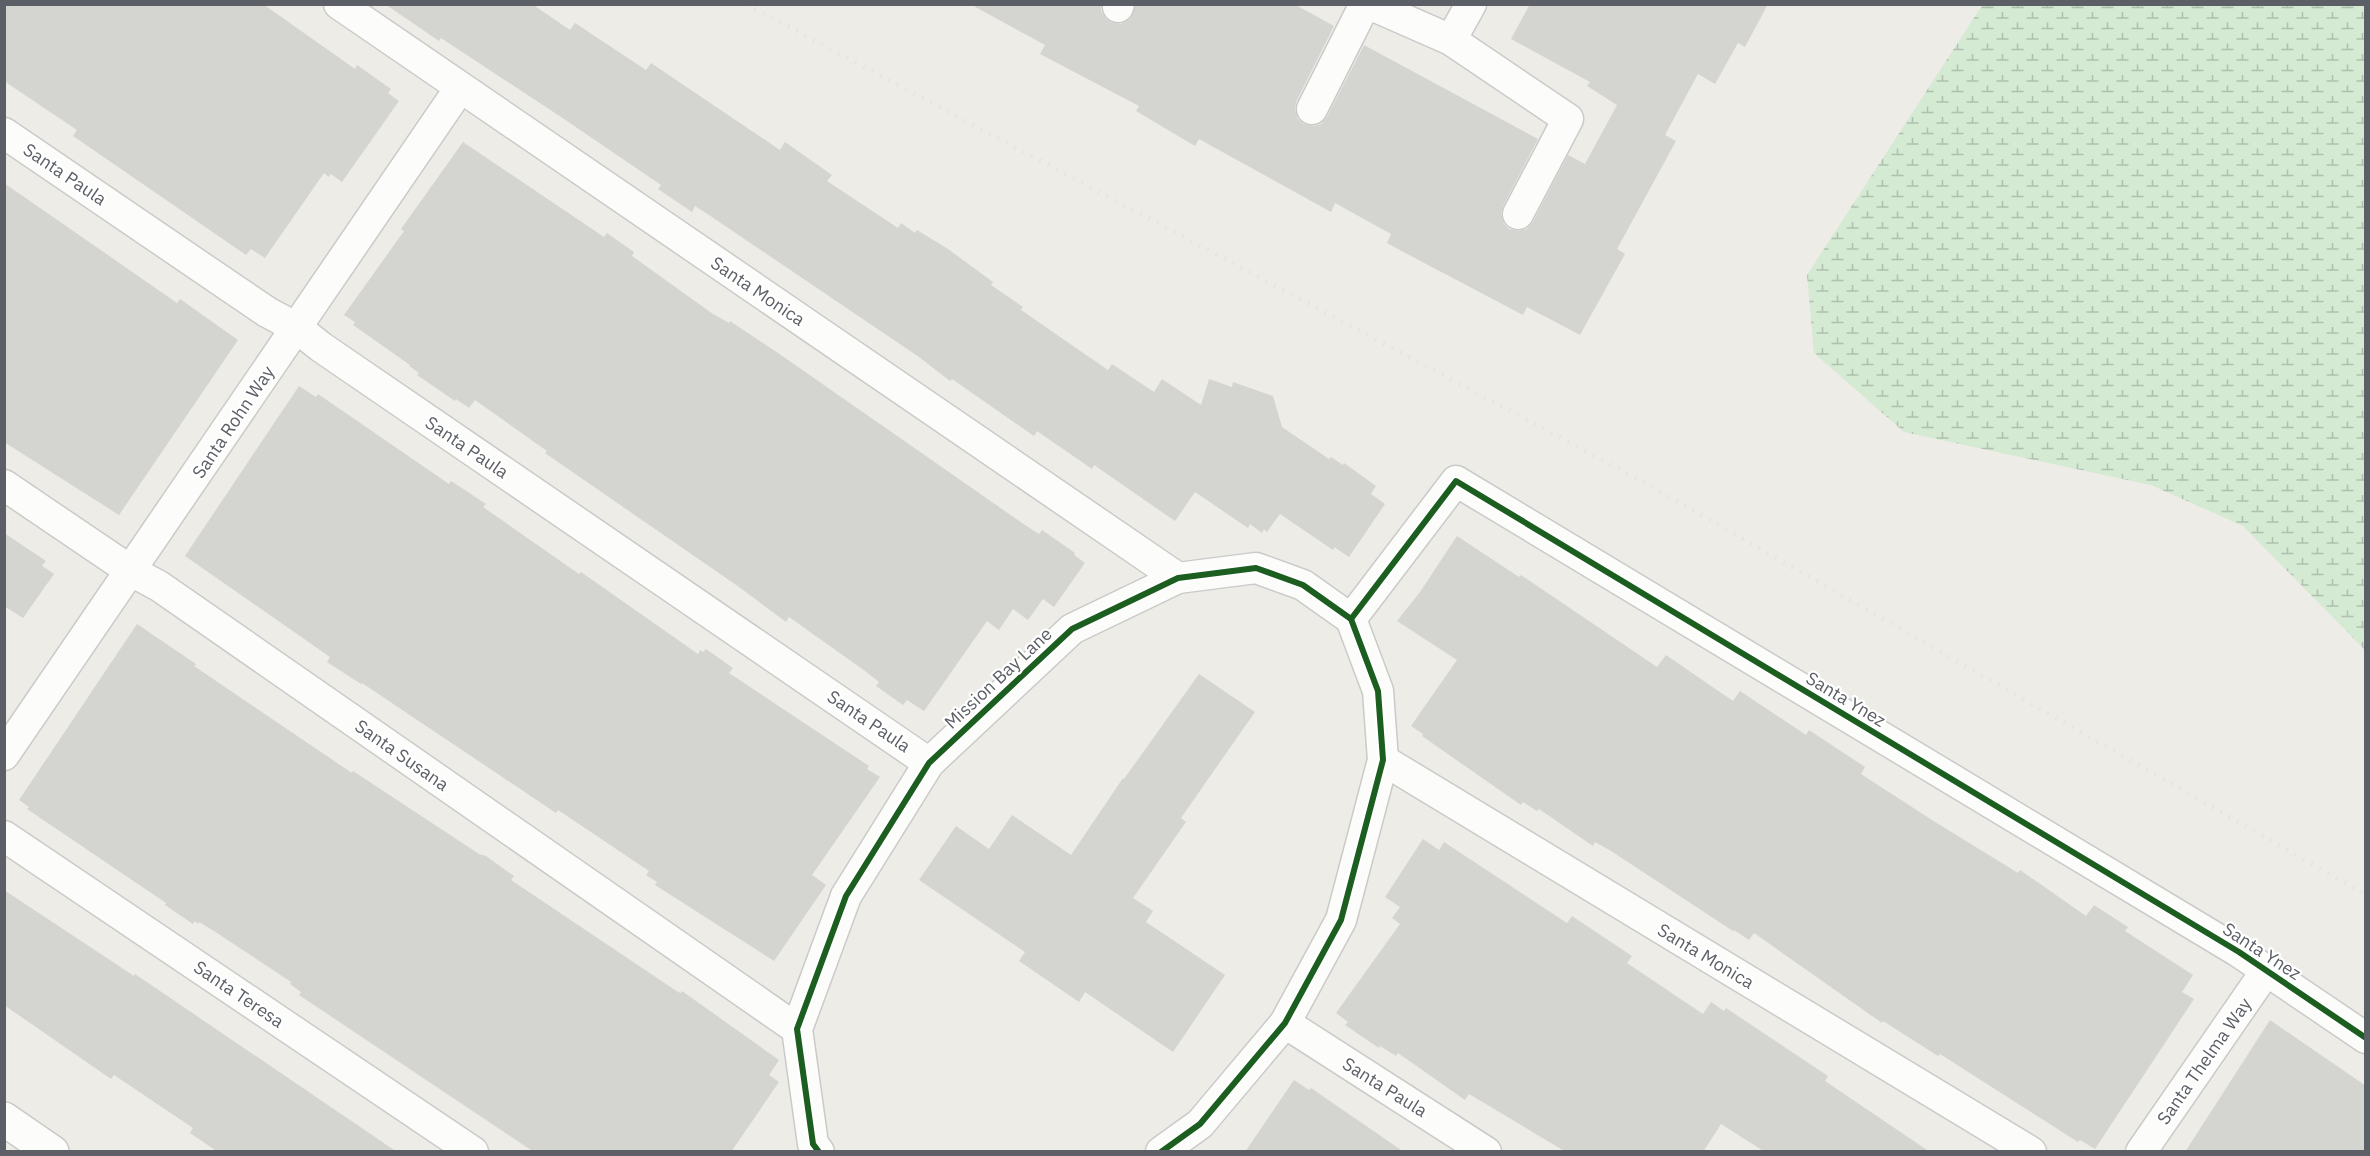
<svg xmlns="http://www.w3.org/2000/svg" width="2370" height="1156" font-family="'IBM Plex Sans',sans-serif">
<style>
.wetland{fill:url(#wetland-marsh)}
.building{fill:#d4d4d1}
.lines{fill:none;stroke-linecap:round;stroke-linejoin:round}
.street-casing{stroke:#cacac9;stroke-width:33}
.secondary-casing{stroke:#c9c9c8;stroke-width:36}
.street{stroke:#fcfcfb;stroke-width:30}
.secondary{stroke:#fcfcfb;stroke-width:33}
.rail{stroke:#e3e4e3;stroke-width:4.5;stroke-dasharray:1.5 8;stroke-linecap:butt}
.cycleway-casing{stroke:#fff;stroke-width:10}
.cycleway{stroke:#1b5e20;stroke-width:6}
.labels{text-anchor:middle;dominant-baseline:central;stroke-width:4.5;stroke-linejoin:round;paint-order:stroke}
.street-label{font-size:18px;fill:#5c6066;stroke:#fff}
</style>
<defs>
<pattern id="wetland-marsh" width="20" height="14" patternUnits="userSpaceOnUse" patternTransform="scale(1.5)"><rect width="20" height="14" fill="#d4ead2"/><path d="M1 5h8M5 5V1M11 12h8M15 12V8" fill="none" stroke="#afc1ae"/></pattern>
</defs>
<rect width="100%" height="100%" fill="#edece7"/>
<!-- wetland -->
<polygon class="wetland" points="1983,4 2365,5 2365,650 2243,526 2151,485 1904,432 1814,353 1807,275"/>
<!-- building -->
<g class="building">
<polygon points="4,4 263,4 355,69 357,65 391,89 388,93 399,101 342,182 331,174 329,177 324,173 265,258 251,249 246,255 73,136 77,130 4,81"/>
<polygon points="385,4 532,4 570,30 575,23 646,70 651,63 780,150 785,142 832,175 827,181 898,228 901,223 915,233 917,230 948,249 993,282 991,285 1023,307 1021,310 1108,370 1112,364 1154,392 1162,379 1201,405 1209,379 1232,387 1233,382 1273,396 1282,427 1329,459 1331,457 1343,465 1344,463 1376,486 1371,494 1385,504 1349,557 1334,547 1333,550 1280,514 1267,532 1264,529 1262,533 1250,524 1248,528 1195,492 1175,521 1094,465 1092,469 1037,431 1034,436 952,379 950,381 919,357 709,215 695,206 692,212 658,189 661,185 564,119 441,38 439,41"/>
<polygon points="970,4 1101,4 1101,11 1106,19 1112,23 1121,24 1130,19 1136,4 1294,4 1334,26 1296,102 1295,111 1298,119 1304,124 1314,126 1321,124 1327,117 1364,45 1538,139 1503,206 1501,214 1504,224 1509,229 1518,231 1527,229 1533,222 1568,155 1585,164 1617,105 1587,86 1590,82 1511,39 1530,4 1768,4 1745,47 1738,43 1715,84 1698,74 1665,135 1676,141 1617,249 1625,254 1580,335 1527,307 1523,315 1411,256 1387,243 1391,234 1335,203 1331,212 1199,139 1195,146 1136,111 1139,106 1040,54 1045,45"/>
<polygon points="463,142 604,237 607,233 634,252 632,256 713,314 729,323 730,321 778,353 1025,525 1039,534 1042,530 1075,553 1074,555 1085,563 1054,607 1043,599 1028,620 1013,609 999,630 987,621 924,711 907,700 903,705 876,686 879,682 865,671 789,617 786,622 739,587 545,453 547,451 475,400 469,408 456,399 455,401 417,375 419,373 409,366 410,365 353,325 355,322 344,315 404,231 401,229"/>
<polygon points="4,183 177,303 180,299 238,340 119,515 4,442"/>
<polygon points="299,386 316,397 318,394 449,484 451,481 486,504 483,507 579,574 581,572 698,654 700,650 703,652 706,649 733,668 729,673 869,766 867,769 880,777 812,875 826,885 774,961 655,885 657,882 646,875 649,871 558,810 556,813 362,683 361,684 327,662 330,657 185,556"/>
<polygon points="4,533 46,561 42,566 54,574 23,618 4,606"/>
<polygon points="1457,536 1519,577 1521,575 1657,667 1666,655 1733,701 1740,691 1806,735 1809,730 1865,767 1861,774 1932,820 2018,873 2020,870 2086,916 2094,905 2128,927 2125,931 2193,975 2182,992 2194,999 2095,1149 2080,1140 2078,1142 1940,1054 1938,1056 1883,1021 1882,1023 1754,933 1749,940 1734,930 1733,931 1611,851 1595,842 1593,846 1539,809 1537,811 1523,802 1521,805 1422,736 1423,734 1411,726 1457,660 1397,621 1420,592"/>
<polygon points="137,624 196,664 194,666 352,773 353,771 479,854 486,856 514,876 511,880 678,992 681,993 682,991 779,1060 769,1075 779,1082 731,1152 534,1152 299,995 301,992 290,984 291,982 214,931 199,922 198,924 195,921 193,924 165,905 166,903 27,809 29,807 19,800"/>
<polygon points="1199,674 1255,712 1181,818 1186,822 1133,898 1153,911 1146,922 1225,975 1173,1052 1085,992 1079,1002 1019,961 1025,952 919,880 956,826 989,849 1012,815 1071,855 1123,778 1124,779"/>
<polygon points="1423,839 1439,850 1444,842 1567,923 1572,916 1632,956 1627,963 1703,1014 1711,1002 1724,1011 1726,1008 1828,1076 1825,1081 1930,1152 1765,1152 1721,1124 1703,1152 1566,1152 1469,1094 1465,1100 1398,1053 1396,1056 1380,1046 1379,1048 1345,1025 1348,1022 1336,1013 1400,924 1392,918 1400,907 1385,897"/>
<polygon points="4,890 134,976 135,974 397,1152 218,1152 190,1133 193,1128 114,1075 111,1079 4,1005"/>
<polygon points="2270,1020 2366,1086 2366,1152 2185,1152"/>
<polygon points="1294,1080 1309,1090 1311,1088 1404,1152 1245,1152"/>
</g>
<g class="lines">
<!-- street casing -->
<g class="street-casing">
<g id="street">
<polyline points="339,4 1178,578"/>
<polyline points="1369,4 1451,40 1471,4"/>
<polyline points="1118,7 1119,4"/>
<polyline points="1451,40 1568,119 1518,214"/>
<polyline points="1312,109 1365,4"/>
<polyline points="4,133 267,312 297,328 321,347 929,763"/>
<polyline points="4,485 131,571 159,586 797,1029"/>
<polyline points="1351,619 1456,481 2239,952 2366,1038"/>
<polyline points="4,755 460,88"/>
<polyline points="1383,760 2031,1152"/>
<polyline points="4,836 473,1152"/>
<polyline points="1285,1023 1486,1152"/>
<polyline points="819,1152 813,1144 797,1029 846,896 929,763 1072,629 1178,578 1256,568 1303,585 1351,619 1378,691 1383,760 1341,920 1285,1023 1200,1124 1161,1152"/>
<polyline points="2141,1152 2266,971"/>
</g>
</g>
<!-- secondary casing -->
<g class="secondary-casing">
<polyline id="secondary" points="4,1119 52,1152"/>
</g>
<!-- street -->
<use href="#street" class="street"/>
<!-- secondary -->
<use href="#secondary" class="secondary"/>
<!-- rail -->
<polyline class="rail" points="746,4 1640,480 2366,895"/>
<!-- cycleway casing -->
<g class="cycleway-casing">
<g id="cycleway">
<polyline points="1351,619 1456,481 2239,952 2366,1038"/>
<polyline points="819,1152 813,1144 797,1029 846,896 929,763 1072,629 1178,578 1256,568 1303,585 1351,619 1378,691 1383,760 1341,920 1285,1023 1200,1124 1161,1152"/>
</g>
</g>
<!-- cycleway -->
<use href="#cycleway" class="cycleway"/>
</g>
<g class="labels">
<!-- street labels -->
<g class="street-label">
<text transform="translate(65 174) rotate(34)">Santa Paula</text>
<text transform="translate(758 291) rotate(34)">Santa Monica</text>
<text transform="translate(233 422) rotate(-56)">Santa Rohn Way</text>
<text transform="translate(467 447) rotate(34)">Santa Paula</text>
<text transform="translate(998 678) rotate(-43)">Mission Bay Lane</text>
<text transform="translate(1846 699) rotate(31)">Santa Ynez</text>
<text transform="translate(869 721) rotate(34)">Santa Paula</text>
<text transform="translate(402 755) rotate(35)">Santa Susana</text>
<text transform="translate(2262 951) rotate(33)">Santa Ynez</text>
<text transform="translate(1706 956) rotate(31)">Santa Monica</text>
<text transform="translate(239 994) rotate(34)">Santa Teresa</text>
<text transform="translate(2204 1061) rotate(-55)">Santa Thelma Way</text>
<text transform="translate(1385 1087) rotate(32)">Santa Paula</text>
</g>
</g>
<!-- border -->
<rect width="2370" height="1156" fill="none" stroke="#5c6066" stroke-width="12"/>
</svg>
